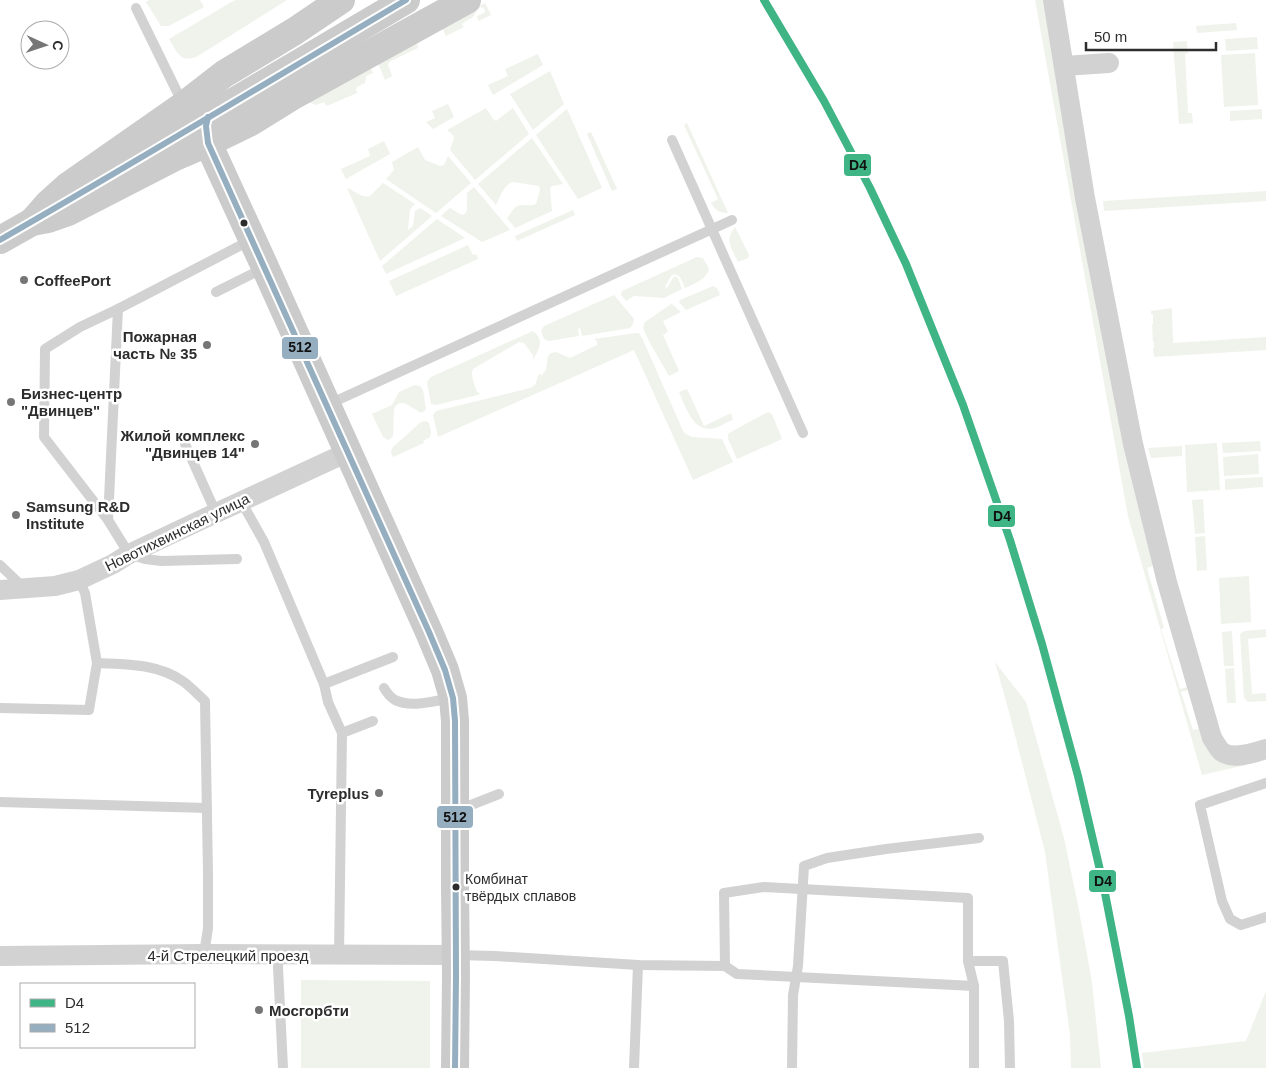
<svg xmlns="http://www.w3.org/2000/svg" width="1266" height="1068" font-family="Arial,sans-serif">
<style>
.green{fill:#f0f3eb}
.lines{fill:none;stroke-linecap:round;stroke-linejoin:round}
.lane{stroke:#d2d2d2;stroke-width:10}
.street{stroke:#d2d2d2;stroke-width:20}
.secondary{stroke:#cbcbcb;stroke-width:28}
.bus-1-casing{stroke:#fff;stroke-width:10}
.bus-1{stroke:#95aec0;stroke-width:6}
.rail-1-casing{stroke:#fff;stroke-width:11}
.rail-1{stroke:#3fb485;stroke-width:8}
.bus-dot{fill:#2d2d2d;stroke:#fff;stroke-width:2}
.poi-dot{fill:#767676;stroke:#fff;stroke-width:2}
.labels{text-anchor:middle;dominant-baseline:central;stroke-width:5;stroke-linejoin:round;paint-order:stroke}
.bus-label{font-size:14px;fill:#2d2d2d;stroke:#fff;text-anchor:start}
.poi-label{font-size:15px;font-weight:bold;fill:#2d2d2d;stroke:#fff;text-anchor:start}
.street-label{font-size:15px;fill:#2d2d2d;stroke:#fff}
.line-badge{stroke:#fff;stroke-width:2}
.pale-badge-label{font-size:14px;text-anchor:middle;font-weight:bold;fill:#111}
</style>
<rect width="100%" height="100%" fill="#fff"/>
<!-- green -->
<g class="green">
<polygon points="149,0 200,0 204,7 169,26 161,26 146,2"/>
<path d="M235,0H287L198,56C180,64 177,52 169,39Z"/>
<polygon points="1035,0 1045,0 1153,566 1147,568 1164,628 1161,629 1180,689 1187,687 1188,690 1181,692 1193,730 1201,728 1246,765 1202,775 1128,516"/>
<polygon points="485,3 491,15 478,21 477,16 484,13 485,11 484,8 481,7 477,10 473,17 463,23 462,25 464,27 446,36 442,27"/>
<polygon points="1236,23 1237,30 1197,33 1196,26"/>
<polygon points="429,36 417,43 418,48 389,62 388,65 392,76 385,80 378,63"/>
<polygon points="1257,37 1258,49 1226,51 1225,39"/>
<polygon points="1187,41 1188,53 1185,54 1188,113 1192,113 1193,123 1179,124 1173,42"/>
<polygon points="1255,53 1258,105 1224,107 1221,55"/>
<polygon points="538,54 543,65 493,95 488,85 508,76 505,69"/>
<polygon points="370,67 373,73 366,76 365,83 357,87 356,90 357,93 327,106 324,102 316,105 308,102"/>
<polygon points="550,71 564,104 533,130 510,94"/>
<polygon points="448,104 454,117 433,129 426,122 435,118 432,111"/>
<polygon points="486,108 493,119 496,121 513,108 529,134 475,180 450,150 454,138 453,135 447,130"/>
<polygon points="567,109 602,188 578,199 536,135"/>
<polygon points="1262,109 1262,119 1230,121 1230,111"/>
<path d="M687,123L728,213C720,213 715,210 711,203L718,199L684,125Z"/>
<polygon points="591,132 617,189 612,191 587,134"/>
<path d="M532,138L563,184L552,186L550,188L552,211L515,228L507,218C512,212 515,204 523,205C528,205 531,206 536,204L540,190L539,186L513,182C504,184 500,197 496,205L478,184Z"/>
<polygon points="384,141 390,154 346,179 341,169 370,156 368,149"/>
<polygon points="418,147 425,160 440,166 444,165 448,156 471,183 436,213 386,179 394,170 392,162"/>
<path d="M383,183L415,204L410,209L408,230L413,226L415,211L420,208L432,216L380,261L347,188C354,190 362,199 370,196Z"/>
<polygon points="474,187 510,230 482,242 441,216 450,208 462,215 466,213 467,209 467,193"/>
<polygon points="1266,191 1266,201 1104,211 1103,201"/>
<polygon points="573,210 575,215 517,241 515,236"/>
<polygon points="437,219 465,238 386,274 382,266"/>
<path d="M735,227L749,255L748,258L738,262C732,249 724,240 735,227Z"/>
<polygon points="468,245 473,255 476,254 478,259 396,296 389,281"/>
<path d="M697,257L703,258L709,269C705,281 695,283 685,288L680,277L675,274L671,276L665,287L667,288L673,278L675,276L678,278L682,289L664,298L634,296L626,301L621,295L622,291Z"/>
<polygon points="713,286 717,288 720,295 686,310 679,302 680,300"/>
<polygon points="614,295 634,319 633,324 630,328 582,336 580,328 578,329 579,336 549,341 544,339 541,331 544,326"/>
<polygon points="671,304 673,305 681,312 663,321 668,332 663,335 679,371 669,376 650,343 643,328 645,322"/>
<polygon points="1172,308 1173,343 1266,337 1266,350 1154,357 1153,348 1154,348 1154,342 1153,342 1152,324 1153,324 1153,314 1151,314 1151,311"/>
<path d="M533,331C545,340 539,349 533,360V355L524,343L519,342L473,369C470,376 475,385 477,392L480,393L478,395L436,405L431,404L427,382L431,377Z"/>
<polygon points="636,333 639,333 643,340 684,433 692,437 722,439 733,462 693,480 634,350 438,437 433,415 436,411 530,388 535,385 539,374 542,375 546,370 548,356 551,353 556,352 570,358 597,345 597,341 594,339"/>
<path d="M415,385L420,386L423,390L426,409L422,413C412,409 401,395 394,409L393,436L390,439L388,440L383,437L372,414L392,405L399,392Z"/>
<path d="M687,389L704,426L731,413L733,420C727,422 721,426 715,428C693,434 686,407 679,392Z"/>
<polygon points="768,412 772,414 782,439 737,459 728,439 728,435 729,433 766,413"/>
<polygon points="426,421 429,423 431,432 430,437 423,441 424,443 393,457 391,452 392,448 421,422"/>
<polygon points="1260,441 1261,451 1223,453 1222,443"/>
<polygon points="1217,443 1220,490 1187,492 1185,445"/>
<polygon points="1182,446 1182,456 1151,458 1148,448"/>
<polygon points="1258,454 1259,474 1224,476 1223,457"/>
<polygon points="1263,477 1263,487 1225,490 1225,479"/>
<polygon points="1203,499 1205,533 1195,534 1192,500"/>
<polygon points="1205,536 1207,570 1197,571 1195,537"/>
<polygon points="1249,576 1251,622 1221,624 1219,578"/>
<polygon points="1266,629 1266,637 1248,639 1252,694 1266,693 1266,701 1248,702 1244,698 1240,634 1244,631"/>
<polygon points="1232,631 1234,666 1224,666 1222,632"/>
<polygon points="995,662 1026,702 1064,838 1078,905 1092,982 1101,1068 1071,1068 1070,1035 1045,852 1009,712"/>
<polygon points="1234,668 1236,703 1227,703 1225,669"/>
<polygon points="301,980 430,981 430,1068 301,1068"/>
<polygon points="1266,991 1266,1068 1144,1068 1142,1053 1246,1041"/>
</g>
<g class="lines">
<!-- lane -->
<g class="lane">
<polyline points="136,8 183,104"/>
<polyline points="672,140 803,433"/>
<polyline points="216,292 264,268"/>
<polyline points="118,309 80,327 45,349 44,437 108,520 129,554 145,559 161,561 237,559"/>
<polyline points="327,405 732,220"/>
<polyline points="185,444 216,513"/>
<polyline points="241,501 264,542 324,684 393,657"/>
<polyline points="108,520 118,309 251,240"/>
<polyline points="0,565 24,588"/>
<polyline points="79,580 85,593 97,663"/>
<polyline points="324,684 328,702 342,733"/>
<path d="M384,688C387,693 390,697 395,700C410,708 436,701 451,698"/>
<path d="M0,708L89,710L97,663C127,664 159,664 184,682C192,688 198,695 205,701L208,873V928L204,954"/>
<polyline points="1266,783 1200,805 1222,901 1230,919 1241,925 1266,917"/>
<polyline points="0,802 207,808"/>
<polyline points="457,805 471,805 499,794"/>
<polyline points="279,954 278,967 283,1068"/>
<polyline points="339,955 342,733 373,721"/>
<polyline points="456,955 495,956 638,965 725,966 737,974 974,986"/>
<polyline points="968,961 1003,961 1009,1021 1010,1068"/>
<polyline points="725,966 724,893 764,887 968,898 968,961 974,986 974,1068"/>
<polyline points="634,1068 638,965"/>
<polyline points="792,1068 793,995 798,966 804,866 827,858 886,849 979,838"/>
</g>
<!-- street -->
<g class="street">
<path d="M1053,0L1085,198L1133,444L1167,582L1212,738C1215,742 1218,749 1222,752C1234,760 1254,753 1266,749"/>
<polyline points="1064,66 1109,63"/>
<polyline points="0,590 55,586 79,580 113,564 129,554 201,520 348,452"/>
<polyline points="0,956 204,954 455,955"/>
</g>
<!-- secondary -->
<g class="secondary">
<polyline points="208,117 206,126 208,143 265,267 429,632 445,670 453,698 455,721 455,887 456,976 455,1068"/>
<polyline points="152,152 208,117 406,0"/>
<polyline points="33,221 48,204 68,186 184,105 224,74 295,31 341,0"/>
<polyline points="32,222 48,219 68,212 173,158 208,143 249,123 291,97 467,0"/>
<polyline points="0,240 48,213"/>
</g>
<!-- bus-1 casing -->
<g class="bus-1-casing">
<g id="bus-1">
<polyline points="208,117 206,126 208,143 429,632 445,670 453,698 455,721 456,976 455,1068"/>
<path d="M0,240C136,162 271,80 406,0"/>
</g>
</g>
<!-- bus-1 -->
<use href="#bus-1" class="bus-1"/>
<!-- rail-1 casing -->
<g class="rail-1-casing">
<polyline id="rail-1" points="764,0 824,101 870,188 906,264 963,405 1010,540 1042,644 1078,776 1103,883 1129,1016 1137,1068"/>
</g>
<!-- rail-1 -->
<use href="#rail-1" class="rail-1"/>
</g>
<!-- markers -->
<g class="bus-dot">
<circle cx="244" cy="223" r="4.5"/>
<circle cx="456" cy="887" r="4.5"/>
</g>
<g class="poi-dot">
<circle cx="24" cy="280" r="5"/>
<circle cx="207" cy="345" r="5"/>
<circle cx="11" cy="402" r="5"/>
<circle cx="255" cy="444" r="5"/>
<circle cx="16" cy="515" r="5"/>
<circle cx="379" cy="793" r="5"/>
<circle cx="259" cy="1010" r="5"/>
</g>
<g class="labels">
<!-- bus labels -->
<g class="bus-label">
<text x="465" y="879">Комбинат<tspan x="465" dy="17">твёрдых сплавов</tspan></text>
</g>
<!-- poi labels -->
<g class="poi-label">
<text x="34" y="280">CoffeePort</text>
<text x="197" y="336" text-anchor="end">Пожарная<tspan x="197" dy="17">часть № 35</tspan></text>
<text x="21" y="393">Бизнес-центр<tspan x="21" dy="17">"Двинцев"</tspan></text>
<text x="245" y="435" text-anchor="end">Жилой комплекс<tspan x="245" dy="17">"Двинцев 14"</tspan></text>
<text x="26" y="506">Samsung R&amp;D<tspan x="26" dy="17">Institute</tspan></text>
<text x="369" y="793" text-anchor="end">Tyreplus</text>
<text x="269" y="1010">Мосгорбти</text>
</g>
<!-- street labels -->
<g class="street-label">
<text transform="translate(177 532) rotate(-26)">Новотихвинская улица</text>
<text x="228" y="955">4-й Стрелецкий проезд</text>
</g>
</g>
<g class="line-badge">
<rect x="843" y="153" width="29" height="24" rx="5" fill="#3fb485"/>
<rect x="281" y="336" width="38" height="24" rx="5" fill="#95aec0"/>
<rect x="987" y="504" width="29" height="24" rx="5" fill="#3fb485"/>
<rect x="436" y="805" width="38" height="24" rx="5" fill="#95aec0"/>
<rect x="1088" y="869" width="29" height="24" rx="5" fill="#3fb485"/>
</g>
<g class="pale-badge-label">
<text x="858" y="170">D4</text>
<text x="300" y="352">512</text>
<text x="1002" y="521">D4</text>
<text x="455" y="822">512</text>
<text x="1103" y="886">D4</text>
</g>
<!-- legend -->
<rect x="20" y="983" width="175" height="65" fill="#ffffff" stroke="#ababab"/>
<rect x="30" y="999" width="25" height="8" fill="#3fb485" stroke="#ababab"/>
<text x="65" y="1008" font-size="15" fill="#2d2d2d">D4</text>
<rect x="30" y="1024" width="25" height="8" fill="#95aec0" stroke="#ababab"/>
<text x="65" y="1033" font-size="15" fill="#2d2d2d">512</text>
<!-- north arrow -->
<g transform="translate(45 45) rotate(93)"><circle r="24" fill="#ffffff" stroke="#ababab"/>
<path d="M0-4L9 19L0 12L-9 19Z" fill="#767676"/>
<text y="-8" font-size="14" font-weight="bold" text-anchor="middle" fill="#2d2d2d">С</text>
</g>
<!-- scale -->
<path d="M1086 42v8h130v-8" fill="none" stroke="#2d2d2d" stroke-width="2.5"/>
<text x="1094" y="42" font-size="15" fill="#2d2d2d" stroke="#ffffff" stroke-width="4" paint-order="stroke">50 m</text>
</svg>
